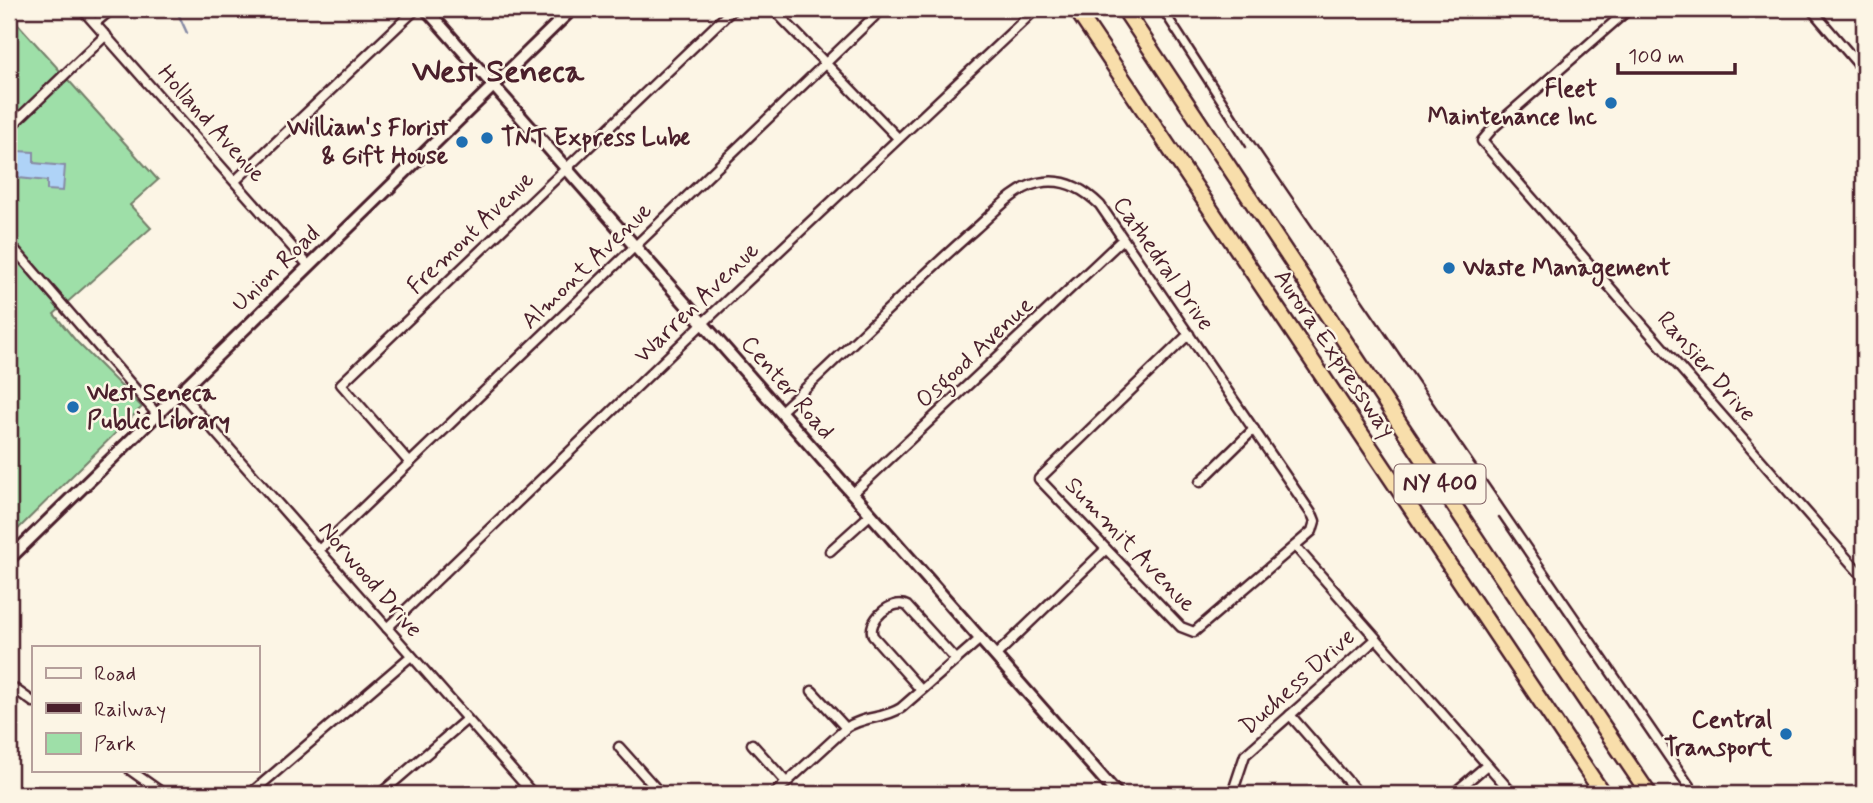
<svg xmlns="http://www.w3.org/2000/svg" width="1873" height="803" font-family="Mynerve,sans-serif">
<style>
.green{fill:#9edfa8;stroke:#747f6a;stroke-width:2}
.water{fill:#afd3f7;stroke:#878ba5;stroke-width:2}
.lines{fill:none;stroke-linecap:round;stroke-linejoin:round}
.stream{stroke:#878ba5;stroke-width:2.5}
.minor-casing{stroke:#4a1f2b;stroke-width:13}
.secondary-casing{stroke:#4a1f2b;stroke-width:16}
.motorway-casing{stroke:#4a1f2b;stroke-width:19}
.minor{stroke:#fcf5e5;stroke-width:8}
.secondary{stroke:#fcf5e5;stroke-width:10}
.motorway{stroke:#f8deab;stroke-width:14}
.rail{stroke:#4a1f2b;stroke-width:2.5}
.poi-dot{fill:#1f6fb2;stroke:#fcf5e5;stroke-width:2.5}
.labels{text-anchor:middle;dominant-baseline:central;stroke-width:5;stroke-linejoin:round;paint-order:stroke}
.shield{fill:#fcf5e5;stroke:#7f5f63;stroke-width:2}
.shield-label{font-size:23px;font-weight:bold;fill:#4a1f2b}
.poi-label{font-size:24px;font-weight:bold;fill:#4a1f2b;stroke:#fcf5e5;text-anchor:end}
.street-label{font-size:24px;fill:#4a1f2b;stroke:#fcf5e5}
.district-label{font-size:32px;font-weight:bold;fill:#4a1f2b;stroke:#fcf5e5}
</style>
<rect width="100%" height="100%" fill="#fcf5e5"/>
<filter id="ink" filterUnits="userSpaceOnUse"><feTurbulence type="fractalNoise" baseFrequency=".0143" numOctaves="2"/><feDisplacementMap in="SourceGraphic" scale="14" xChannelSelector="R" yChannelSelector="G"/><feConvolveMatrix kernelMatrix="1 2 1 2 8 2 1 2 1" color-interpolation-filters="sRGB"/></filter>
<g filter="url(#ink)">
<!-- green -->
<polygon class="green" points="9,14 158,180 130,205 151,228 54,314 76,341 142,407 9,538"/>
<!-- water -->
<polygon class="water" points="17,151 34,152 34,163 65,166 63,191 47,190 47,181 9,177 9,160 16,160"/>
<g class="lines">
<!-- stream -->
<polyline class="stream" points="176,9 187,33"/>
<!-- minor casing -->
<g class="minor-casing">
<g id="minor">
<polyline points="82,9 309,266"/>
<polyline points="773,9 898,138"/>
<polyline points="1629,9 1494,127 1482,141 1864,578"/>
<polyline points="1811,9 1864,71"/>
<polyline points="95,23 112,9"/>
<polyline points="9,128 106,35"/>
<polyline points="235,181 416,9"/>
<polyline points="9,243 156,413"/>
<polyline points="179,391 533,794"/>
<path d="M780,412C845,352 907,289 974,230C993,214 1013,189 1038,183C1063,177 1083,188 1100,205L1313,516L1315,521L1312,531L1194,632L1181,627L1039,479L1189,334"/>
<polyline points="410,463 341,384 733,9"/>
<polyline points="1200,482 1254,429"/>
<polyline points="852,494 1123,239"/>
<polyline points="1295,546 1513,794"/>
<polyline points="319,550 882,9"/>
<polyline points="830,551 871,514"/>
<polyline points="387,628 702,324 1036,9"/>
<polyline points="995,656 1106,549"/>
<polyline points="9,685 33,702"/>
<path d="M921,690L873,636C866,621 892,598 907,606L956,660"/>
<polyline points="812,691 846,728"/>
<polyline points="1290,715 1359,794"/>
<polyline points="752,744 787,783"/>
<polyline points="619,747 661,794"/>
<polyline points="130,770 164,794"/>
<polyline points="822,792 824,794"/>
<polyline points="250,794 411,656"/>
<polyline points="380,794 467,719"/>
<path d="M774,794L846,728C863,716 884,719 901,708L980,639"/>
<polyline points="1232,794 1245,755 1376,639"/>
<polyline points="1453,794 1487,765"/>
</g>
</g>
<!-- secondary casing -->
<g class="secondary-casing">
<g id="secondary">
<polyline points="426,9 1117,794"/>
<polyline points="9,559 572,9"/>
</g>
</g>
<!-- motorway casing -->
<g class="motorway-casing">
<g id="motorway">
<polyline points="1076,9 1603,794"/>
<polyline points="1124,9 1487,555 1649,794"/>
</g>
</g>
<!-- minor -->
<use href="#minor" class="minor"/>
<!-- secondary -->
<use href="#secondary" class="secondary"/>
<!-- motorway -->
<use href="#motorway" class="motorway"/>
<!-- rail -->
<g class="rail">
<polyline points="1157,9 1246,147"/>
<polyline points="1168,9 1252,139 1701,794"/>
<polyline points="1499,517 1688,794"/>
</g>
</g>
</g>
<!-- markers -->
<g class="poi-dot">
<circle cx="1611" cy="103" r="7"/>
<circle cx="487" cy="138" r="7"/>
<circle cx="462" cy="142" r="7"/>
<circle cx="1449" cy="268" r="7"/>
<circle cx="73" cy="407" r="7"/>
<circle cx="1786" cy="734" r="7"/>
</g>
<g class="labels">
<!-- shield labels -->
<rect class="shield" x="1394.5" y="464.5" width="91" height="39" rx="5"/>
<g class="shield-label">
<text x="1440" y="484">NY 400</text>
</g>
<!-- poi labels -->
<g class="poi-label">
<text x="1597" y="89">Fleet<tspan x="1597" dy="28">Maintenance Inc</tspan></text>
<text x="448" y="128">William's Florist<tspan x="448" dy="28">&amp; Gift House</tspan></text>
<text x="501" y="138" text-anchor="start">TNT Express Lube</text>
<text x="1463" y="268" text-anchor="start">Waste Management</text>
<text x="87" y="393" text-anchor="start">West Seneca<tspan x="87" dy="28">Public Library</tspan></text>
<text x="1772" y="720">Central<tspan x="1772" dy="28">Transport</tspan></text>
</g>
<!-- street labels -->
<g class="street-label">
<text transform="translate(211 124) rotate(48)">Holland Avenue</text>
<text transform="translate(471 233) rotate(-44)">Fremont Avenue</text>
<text transform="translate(1163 264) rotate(55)">Cathedral Drive</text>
<text transform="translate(587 266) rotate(-44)">Almont Avenue</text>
<text transform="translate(276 269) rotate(-44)">Union Road</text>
<text transform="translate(697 303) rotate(-44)">Warren Avenue</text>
<text transform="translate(975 353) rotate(-43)">Osgood Avenue</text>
<text transform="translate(1334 354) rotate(56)">Aurora Expressway</text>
<text transform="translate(1706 367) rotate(49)">Ransier Drive</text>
<text transform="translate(787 388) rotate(49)">Center Road</text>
<text transform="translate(1130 545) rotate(46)">Summit Avenue</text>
<text transform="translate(370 580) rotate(49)">Norwood Drive</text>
<text transform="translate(1298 682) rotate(-42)">Duchess Drive</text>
</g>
<!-- district labels -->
<g class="district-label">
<text x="498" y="72">West Seneca</text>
</g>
</g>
<!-- margin -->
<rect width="1873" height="803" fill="none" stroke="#fcf5e5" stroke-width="35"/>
<rect x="18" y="18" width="1838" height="768" fill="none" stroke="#4a1f2b" stroke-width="2.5" filter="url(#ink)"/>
<!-- legend -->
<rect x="32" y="646" width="228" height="126" fill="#fcf5e5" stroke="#b59f9b" stroke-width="2"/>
<rect x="46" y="668" width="35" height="10" fill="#fcf5e5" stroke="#b59f9b" stroke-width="2"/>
<text x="94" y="680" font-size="21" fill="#4a1f2b">Road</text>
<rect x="46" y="703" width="35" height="10" fill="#4a1f2b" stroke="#b59f9b" stroke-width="2"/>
<text x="94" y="716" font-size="21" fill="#4a1f2b">Railway</text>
<rect x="46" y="733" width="35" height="21" fill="#9edfa8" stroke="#b59f9b" stroke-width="2"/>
<text x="94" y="750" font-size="21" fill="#4a1f2b">Park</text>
<!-- scale -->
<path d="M1618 63v10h117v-10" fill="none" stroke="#4a1f2b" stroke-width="3.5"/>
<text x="1628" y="63" font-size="21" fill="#4a1f2b" stroke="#fcf5e5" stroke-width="5" paint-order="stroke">100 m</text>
</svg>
